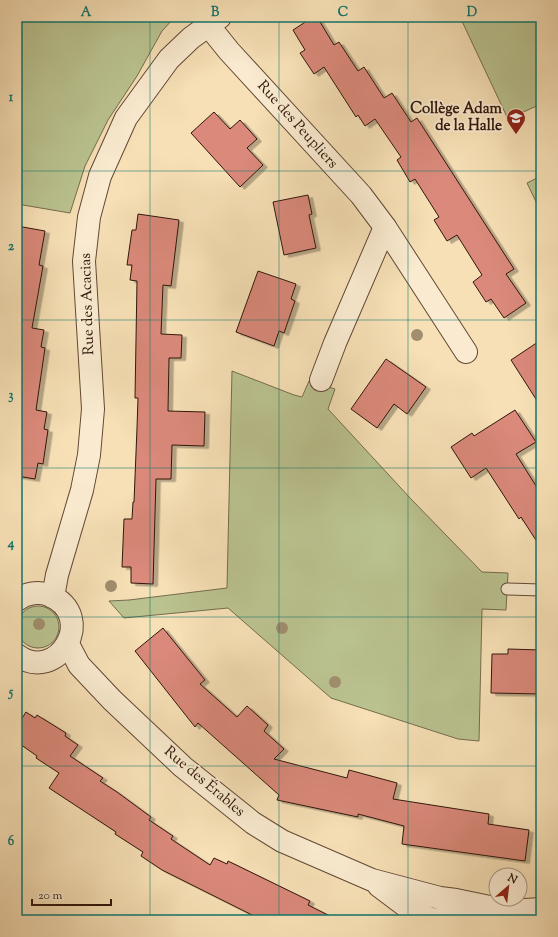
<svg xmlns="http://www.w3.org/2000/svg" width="558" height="937" font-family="'Sorts Mill Goudy',serif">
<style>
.green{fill:#bac390;stroke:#756c4e}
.building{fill:#da897a;stroke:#30160c;filter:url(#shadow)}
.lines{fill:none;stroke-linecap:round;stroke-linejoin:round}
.service-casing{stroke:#624836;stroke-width:13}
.minor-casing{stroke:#624836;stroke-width:24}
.service{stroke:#faebd0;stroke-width:11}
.minor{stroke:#faebd0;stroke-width:22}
.tree{fill:#a08e6e}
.grid{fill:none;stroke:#0f766e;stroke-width:1;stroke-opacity:0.55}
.labels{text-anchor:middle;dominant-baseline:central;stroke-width:4;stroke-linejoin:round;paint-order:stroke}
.poi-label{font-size:15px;font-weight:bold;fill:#30160c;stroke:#faebd0;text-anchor:end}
.street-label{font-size:15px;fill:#30160c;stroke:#faebd0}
.neatline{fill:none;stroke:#0f766e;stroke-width:1.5}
.grid-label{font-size:13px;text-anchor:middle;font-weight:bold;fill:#0f766e}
</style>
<defs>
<filter id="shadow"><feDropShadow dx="4.5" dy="2.5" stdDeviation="0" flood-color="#0004"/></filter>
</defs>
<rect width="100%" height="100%" fill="#f7e0b6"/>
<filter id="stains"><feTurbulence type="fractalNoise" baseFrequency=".005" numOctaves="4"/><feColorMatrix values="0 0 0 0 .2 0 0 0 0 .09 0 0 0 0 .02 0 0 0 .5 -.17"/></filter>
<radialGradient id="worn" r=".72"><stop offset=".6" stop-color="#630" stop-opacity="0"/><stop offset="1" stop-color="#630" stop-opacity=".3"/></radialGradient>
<!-- green -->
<g class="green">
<polygon points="17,17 175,17 162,31 137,76 108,120 85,166 70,213 17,204"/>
<polygon points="460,17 541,17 541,104 508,119"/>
<polygon points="541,176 541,212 527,183"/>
<polygon points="232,371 294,395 302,397 309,381 335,389 328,409 411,499 482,572 508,573 506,610 482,609 479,741 458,739 331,698 228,608 124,618 109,601 129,600 227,588"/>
<circle cx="38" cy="627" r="21"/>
</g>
<!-- building -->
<g class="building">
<polygon points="313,17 317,17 334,45 339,42 358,71 364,67 384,98 392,93 411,122 417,118 514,269 506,274 526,303 504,318 491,299 486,302 473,282 482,275 457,235 447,241 434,220 439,217 415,179 410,182 397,160 401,157 375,119 365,126 358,115 356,117 324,67 314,74 300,53 305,50 293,30"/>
<polygon points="214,112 230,129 240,120 257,139 247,148 263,165 240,187 191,133"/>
<polygon points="308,195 312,214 309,215 316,248 284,255 273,202"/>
<polygon points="138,214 179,220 171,286 163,285 161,334 182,335 181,358 169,358 168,411 205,412 204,446 172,445 171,479 156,479 153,584 131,583 131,567 122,567 124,519 132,519 133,502 134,502 137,428 138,398 135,398 137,281 130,280 132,265 127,265 132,230 136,230"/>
<polygon points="17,226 45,231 39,265 43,266 32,328 44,330 41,347 45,348 36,410 47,412 44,429 48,430 43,464 38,463 35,479 17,476"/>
<polygon points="258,271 296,284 291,299 295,301 284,333 279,331 274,346 236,332"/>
<polygon points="541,340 541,407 511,360"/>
<polygon points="386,359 426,387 407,414 394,404 377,428 351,409"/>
<polygon points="515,410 536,442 516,454 541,494 541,548 521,517 519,519 486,468 471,478 451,447 472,433 474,436"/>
<polygon points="163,628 205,680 200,684 237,717 247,706 268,725 264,731 284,749 274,759 347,778 349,770 397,783 393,799 489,814 488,824 529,830 525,861 402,844 404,826 358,814 358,817 277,800 279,795 198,723 195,727 135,651"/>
<polygon points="508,649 541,650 541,694 491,693 492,654 508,654"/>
<polygon points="26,712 35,718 37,715 66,733 65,736 78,745 70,756 103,778 100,781 117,792 151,817 149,820 173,836 171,839 210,865 214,858 227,864 228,861 310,901 308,905 338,920 262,920 162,870 141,856 143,852 115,834 116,832 49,788 59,773 36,758 37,756 17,742 17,726"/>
</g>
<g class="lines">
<!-- service casing -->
<g class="service-casing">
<polyline id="service" points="507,589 541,590"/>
</g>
<!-- minor casing -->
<g class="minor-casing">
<g id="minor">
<polyline points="208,25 229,51 361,195 385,227 466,352"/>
<polyline points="321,380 335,343 385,227"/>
<polyline points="53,597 57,575 82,490 89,455 93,409 84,261 89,217 100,176 126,118 169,59 191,38 220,17"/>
<path d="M17,600C26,593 39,591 49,595C99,616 57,685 17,655"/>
<polyline points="68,644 79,665 112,700 183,767 253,823 282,841 372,880 440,898 456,900 509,911"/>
<polyline points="379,886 411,910 431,919 453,920"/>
<polyline points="464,920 509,911 541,909"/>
</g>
</g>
<!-- service -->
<use href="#service" class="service"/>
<!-- minor -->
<use href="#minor" class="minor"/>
</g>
<!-- trees -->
<g class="tree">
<circle cx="417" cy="335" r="6"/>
<circle cx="111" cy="586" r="6"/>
<circle cx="39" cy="624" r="6"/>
<circle cx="282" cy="628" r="6"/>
<circle cx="335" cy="682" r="6"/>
</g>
<!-- grid -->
<path class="grid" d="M150,17V920M279,17V920M408,17V920M17,171H541M17,320H541M17,468H541M17,617H541M17,766H541"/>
<!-- icons -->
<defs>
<g id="school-pin" transform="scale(1)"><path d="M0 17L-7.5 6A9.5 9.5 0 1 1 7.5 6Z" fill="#8f2418" stroke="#faebd0"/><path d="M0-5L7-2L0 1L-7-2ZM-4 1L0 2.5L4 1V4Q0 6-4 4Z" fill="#fff"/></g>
</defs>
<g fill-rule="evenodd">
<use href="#school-pin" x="516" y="118"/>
</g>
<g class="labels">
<!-- poi labels -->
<g class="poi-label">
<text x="502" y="109">Collège Adam<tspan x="502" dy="17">de la Halle</tspan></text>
</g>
<!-- street labels -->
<g class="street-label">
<text transform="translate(297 125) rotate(48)">Rue des Peupliers</text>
<text transform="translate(88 304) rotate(-92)">Rue des Acacias</text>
<text transform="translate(204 782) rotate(40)">Rue des Érables</text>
</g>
</g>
<!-- margin -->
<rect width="558" height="937" fill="none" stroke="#f7e0b6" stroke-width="44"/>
<!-- north arrow -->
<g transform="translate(508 887) rotate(28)"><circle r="19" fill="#faebd0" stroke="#a99682"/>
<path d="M0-3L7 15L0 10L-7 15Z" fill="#8f2418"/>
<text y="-6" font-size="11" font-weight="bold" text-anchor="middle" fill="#30160c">N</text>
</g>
<!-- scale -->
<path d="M32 899v6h79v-6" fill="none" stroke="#30160c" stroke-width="2"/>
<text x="38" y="899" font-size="12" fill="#30160c" stroke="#faebd0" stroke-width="3" paint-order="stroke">20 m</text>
<rect x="22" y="22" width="514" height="893" class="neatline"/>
<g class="grid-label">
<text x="86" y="16">A</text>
<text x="215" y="16">B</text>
<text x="343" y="16">C</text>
<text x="472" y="16">D</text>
<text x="11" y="101">1</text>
<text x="11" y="250">2</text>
<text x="11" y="399">3</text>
<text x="11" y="547">4</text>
<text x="11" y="696">5</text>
<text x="11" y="845">6</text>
</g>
<rect width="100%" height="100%" filter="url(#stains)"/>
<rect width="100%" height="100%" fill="url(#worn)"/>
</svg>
